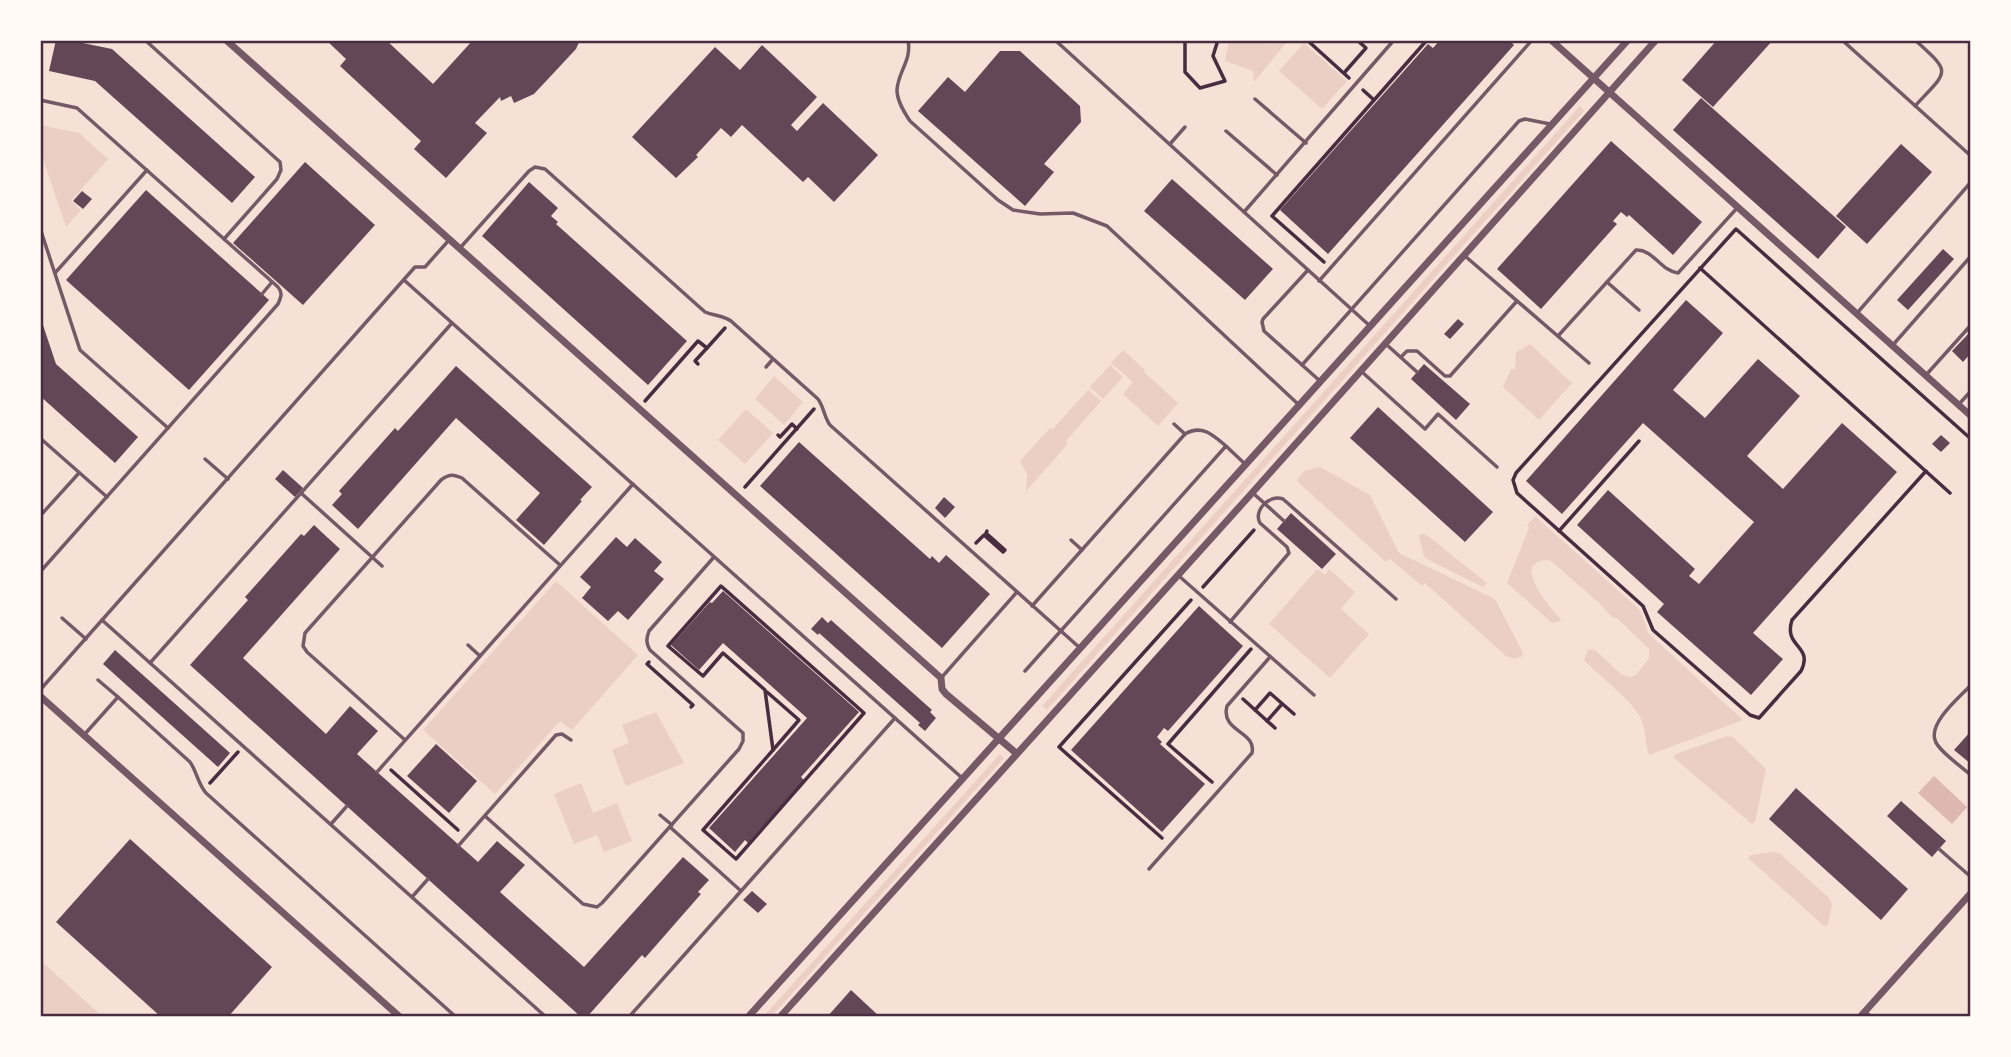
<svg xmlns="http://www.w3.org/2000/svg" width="2011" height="1057" font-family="Lato,sans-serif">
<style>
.green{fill:#ebcfc5}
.water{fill:#dcb8b0}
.building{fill:#644757}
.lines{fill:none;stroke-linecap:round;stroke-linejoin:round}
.path{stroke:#4a2c40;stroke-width:3.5}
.service{stroke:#755966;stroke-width:3.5}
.minor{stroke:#755966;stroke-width:7}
.neatline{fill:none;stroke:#4a2c40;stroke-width:2.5}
</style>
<rect width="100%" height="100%" fill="#f7e1d7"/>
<!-- green -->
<g class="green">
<polygon points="1229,40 1262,40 1267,44 1286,43 1254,82 1253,71 1225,61"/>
<polygon points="1304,43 1347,81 1322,109 1279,71"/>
<polygon points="1580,106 1584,111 1047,710 1042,706"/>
<polygon points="40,125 79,133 108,159 71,201 81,210 66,227 40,150"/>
<polygon points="1530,344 1572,383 1539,420 1503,387 1511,369 1515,369 1516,352"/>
<polygon points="1123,350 1145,370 1144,372 1178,403 1158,426 1123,394 1133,382 1111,363"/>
<polygon points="1110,365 1123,377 1103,399 1090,387"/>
<polygon points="774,376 803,402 784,425 755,399"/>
<polygon points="1088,390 1101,401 1066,441 1068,444 1026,491 1027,474 1020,461 1050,428 1053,429"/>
<polygon points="746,409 773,433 745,464 718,440"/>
<polygon points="1320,467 1370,495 1399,553 1495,599 1523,653 1522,656 1515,659 1506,656 1425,583 1422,586 1390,559 1386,562 1297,481 1304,471"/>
<path d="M1535,516L1640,610L1647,628V632L1743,720L1649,755C1644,743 1647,728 1640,717C1627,695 1602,679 1584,660L1588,650L1594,649L1622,675L1630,677L1636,675L1649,658V649L1618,619L1612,617L1599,603L1551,561C1542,559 1535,561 1531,570C1533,587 1549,607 1561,619L1560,621L1552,623L1507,583L1529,528L1527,525Z"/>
<polygon points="1421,533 1428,536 1487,583 1483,587 1427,559 1424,556 1419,537"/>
<polygon points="1317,569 1325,575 1329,569 1355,592 1341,609 1369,634 1330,678 1269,624"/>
<polygon points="556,581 638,655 572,730 560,721 495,794 423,730"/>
<polygon points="656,712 684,763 626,786 612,750 629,743 622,725"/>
<polygon points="1727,736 1733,737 1766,769 1755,822 1752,824 1674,758 1676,754"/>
<polygon points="1000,754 1004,758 771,1017 763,1017"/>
<polygon points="581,783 593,813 617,803 632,841 604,852 597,835 574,844 554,794"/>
<polygon points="1771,852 1779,853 1828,897 1832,904 1828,925 1824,926 1748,858 1751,855"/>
<polygon points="40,960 103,1017 40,1017"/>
</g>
<!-- water -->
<polygon class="water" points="1934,776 1967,807 1952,824 1918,793"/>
<!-- building -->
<g class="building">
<polygon points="56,40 68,40 112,49 255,177 232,203 95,81 49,71"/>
<polygon points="326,40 386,40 433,84 473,40 580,40 576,49 534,94 514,103 511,96 501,101 500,97 475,123 487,133 446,178 414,149 421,141 340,66 346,59"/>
<polygon points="1440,40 1509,40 1514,45 1328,254 1280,210 1428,44 1433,48"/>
<polygon points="1717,40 1773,40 1713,107 1682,80"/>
<polygon points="762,45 817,97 791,125 797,131 823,103 878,155 834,202 808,177 803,182 742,125 731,137 721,128 696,155 698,157 676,178 632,137 715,47 740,70"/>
<polygon points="1000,51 1020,51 1080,106 1081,122 1044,164 1054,172 1025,206 918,111 948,77 965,92"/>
<polygon points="1701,98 1846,227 1818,259 1673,130"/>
<polygon points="1611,141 1702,222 1673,255 1629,215 1627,217 1621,212 1613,221 1617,224 1541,309 1497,269"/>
<polygon points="1901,144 1932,172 1867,244 1836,216"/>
<polygon points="305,162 375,225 303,305 233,243"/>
<polygon points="1172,179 1273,269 1245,300 1144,211"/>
<polygon points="529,182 558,208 551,216 558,222 556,224 687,341 648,385 482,236"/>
<polygon points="146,190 269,300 189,390 66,280"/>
<polygon points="82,191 92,199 83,209 73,201"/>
<polygon points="1943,249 1954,259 1908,310 1897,300"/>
<polygon points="1686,300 1723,333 1673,390 1705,418 1758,359 1800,396 1747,456 1783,489 1842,423 1897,472 1753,633 1783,659 1751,695 1657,612 1664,604 1577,525 1608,490 1695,569 1689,576 1699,584 1754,522 1643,423 1562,514 1526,481"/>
<polygon points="40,316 56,364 138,437 115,463 40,396"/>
<polygon points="1458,319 1464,324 1450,339 1444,334"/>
<polygon points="1971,331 1971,353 1963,362 1952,351"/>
<polygon points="1424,364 1470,404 1456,420 1411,379"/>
<polygon points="456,366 592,487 580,500 582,501 544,545 516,520 540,493 456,418 358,529 332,505 342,494 339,491 395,428 398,431"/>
<polygon points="1378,407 1493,512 1465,542 1350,438"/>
<polygon points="1941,435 1950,443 1941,452 1932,444"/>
<polygon points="799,442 930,559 932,556 939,563 946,555 990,594 942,648 760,486"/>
<polygon points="283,470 303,488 295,497 275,479"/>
<polygon points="944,497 955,507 945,518 935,508"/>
<polygon points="1291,513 1336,554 1322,569 1277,529"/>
<polygon points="314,525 340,549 243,658 326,734 350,706 378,731 357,754 478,862 497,841 525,865 500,892 584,967 683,857 709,880 698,892 701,894 645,958 642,955 587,1017 581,1017 190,665 248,600 245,597 301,534 304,536"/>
<polygon points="616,537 627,547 635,538 662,562 654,571 664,579 628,620 618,611 608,621 582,598 591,587 580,577"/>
<polygon points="723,591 859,712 801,777 804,780 748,843 745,840 735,852 709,828 807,718 723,643 699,670 671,645 710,602 712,603"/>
<polygon points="1199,606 1243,646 1168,731 1164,728 1157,737 1162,742 1160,744 1205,784 1162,832 1071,750"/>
<polygon points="822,617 828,623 831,620 932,710 930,712 936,718 925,731 918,725 920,723 819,633 818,635 811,629"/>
<polygon points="115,650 230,753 218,767 103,664"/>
<polygon points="1971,731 1971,764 1954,750"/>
<polygon points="436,744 477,781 449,813 407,776"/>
<polygon points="1796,788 1908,889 1881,920 1769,819"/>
<polygon points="1901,801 1946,841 1932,857 1887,816"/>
<polygon points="130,839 272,967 228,1017 161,1017 56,922"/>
<polygon points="752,891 767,904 758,913 743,900"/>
<polygon points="851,990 880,1017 827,1017"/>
</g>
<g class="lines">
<!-- path -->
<g class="path">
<polyline points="1185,40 1185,72 1200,88 1225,81 1213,56 1218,40"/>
<polyline points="1307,40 1349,78"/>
<polyline points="40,47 42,40"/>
<polyline points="1344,73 1366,48 1357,40"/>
<polyline points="1363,90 1374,100"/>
<polyline points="1324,262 1272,216 1427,40"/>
<polyline points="1700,268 1950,493"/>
<polyline points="698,364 695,361 707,348"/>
<polyline points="645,401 698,341 707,348 725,328"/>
<polyline points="778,435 780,437 792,424 797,429"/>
<path d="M1926,471L1792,620C1783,648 1814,645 1801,671L1759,718L1750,715L1653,630L1643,606L1517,493L1513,480L1516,473L1736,229L1971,439"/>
<polyline points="745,487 814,409"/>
<polyline points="1559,531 1639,441"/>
<polyline points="976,543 984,535 1003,552 1005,550 986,533 987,531"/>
<polygon points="721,586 864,713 736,859 703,830 773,750 765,690 723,653 703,676 668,646"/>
<polyline points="1203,587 1254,530"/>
<polyline points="649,662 647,664 693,705 691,707"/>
<polyline points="767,692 799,720 773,750"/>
<polyline points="1243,699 1275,728"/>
<polyline points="1255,710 1270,693 1294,714"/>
<polyline points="1267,721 1282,704"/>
<polyline points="391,770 458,830"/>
<polyline points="1212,782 1168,744 1251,649"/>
<polyline points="210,783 238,752"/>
<polyline points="1162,838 1059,747 1191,600"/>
</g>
<!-- service -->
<g class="service">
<path d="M908,40C912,61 898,71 897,90C897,101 904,112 910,121L998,200L1013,210L1040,214L1073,213L1107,226L1299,405"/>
<polyline points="1055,40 1244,212"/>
<polyline points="1842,40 1971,156"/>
<path d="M1915,40C1953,74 1948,70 1915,106"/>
<polyline points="1255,99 1306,143"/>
<polyline points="40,100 77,108 224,239 277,179 281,170 280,162 145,40"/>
<polyline points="1226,131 1277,175"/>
<polyline points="1170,144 1185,127"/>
<polyline points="40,228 80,350 168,428"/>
<path d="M460,248L529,171L535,167L545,169L705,312C714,316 723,315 731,321L818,399C824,407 824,417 830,425L1080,648"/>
<polyline points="1465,256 1589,363"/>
<polyline points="1308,270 1263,319 1262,322 1264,331 1320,381"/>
<polyline points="55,273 147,170"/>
<polyline points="404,280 961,777"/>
<polyline points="1319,281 1532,40"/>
<polyline points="1607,282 1639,310"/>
<polyline points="262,294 272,282"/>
<polyline points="1858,312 1971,182"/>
<polyline points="1370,326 1244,212 1394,40"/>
<path d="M1558,336L1636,250C1653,249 1661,271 1678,273L1738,207"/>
<polyline points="1387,345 1417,372"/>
<polyline points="1892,346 1971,256"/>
<polyline points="1401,357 1407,351 1417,351 1445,376 1450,376 1517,301"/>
<polyline points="1302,365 1519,121 1525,119 1550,124"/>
<polyline points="766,367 773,359"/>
<polyline points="1361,371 1425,429 1438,414 1497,467"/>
<polyline points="1926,375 1971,325"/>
<polyline points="1960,403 1971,391"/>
<polyline points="1174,424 1185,434"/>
<polyline points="40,438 107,497"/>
<polyline points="205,459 228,479"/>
<polyline points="301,493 382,566"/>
<polyline points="1254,494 1284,521"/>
<polyline points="40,516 79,473"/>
<polyline points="1071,540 1082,550"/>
<path d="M40,572L278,304C281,297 283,293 278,287L224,239"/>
<polyline points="1179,576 1314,695"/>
<path d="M1032,606L1185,434C1202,424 1213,435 1226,446"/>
<polyline points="62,618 86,639"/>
<polyline points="102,620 546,1017"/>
<path d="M1230,622L1289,553L1287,547L1260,523C1253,511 1269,494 1283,499L1396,599"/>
<polyline points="468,645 480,656"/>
<polyline points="150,663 452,323"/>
<polyline points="1025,671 1226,446 1245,464"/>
<polyline points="942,677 1017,592"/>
<polyline points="98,680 118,697"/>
<path d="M1971,685C1960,697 1929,722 1935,740C1938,751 1962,767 1971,775"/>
<polyline points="40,690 415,267 425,267 449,240"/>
<path d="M84,735L118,697L190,762C197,772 198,784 206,793L456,1017"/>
<path d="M405,740L307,652L303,646L305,633L441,480C449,474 453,474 462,478L560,565"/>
<polyline points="377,772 633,484"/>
<polyline points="660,815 672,825"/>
<path d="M485,816L583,904L597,907L602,903L739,749L743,741V733L650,650C646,643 646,639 649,631L714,557"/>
<polyline points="331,824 347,806"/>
<polyline points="670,827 741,891"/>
<polyline points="459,845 556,735 562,734 571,740"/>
<polyline points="1939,849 1971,877"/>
<path d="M1149,869L1252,753C1257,731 1220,732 1227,706L1270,657"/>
<polyline points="412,897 428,879"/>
<polyline points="1865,1011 1871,1017"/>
<polyline points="629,1017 895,718"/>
</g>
<!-- minor -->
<g class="minor">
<polyline points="226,40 941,678 942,689 946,694 1016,753"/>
<polyline points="1551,40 1971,416"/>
<polyline points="40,696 400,1017"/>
<polyline points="748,1017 1628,40"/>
<polyline points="780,1017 1252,493 1656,40"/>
<polyline points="1860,1017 1971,893"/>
</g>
</g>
<!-- border -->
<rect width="2011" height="1057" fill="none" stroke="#fffaf5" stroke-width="84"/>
<rect x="42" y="42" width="1927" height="973" class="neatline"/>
</svg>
